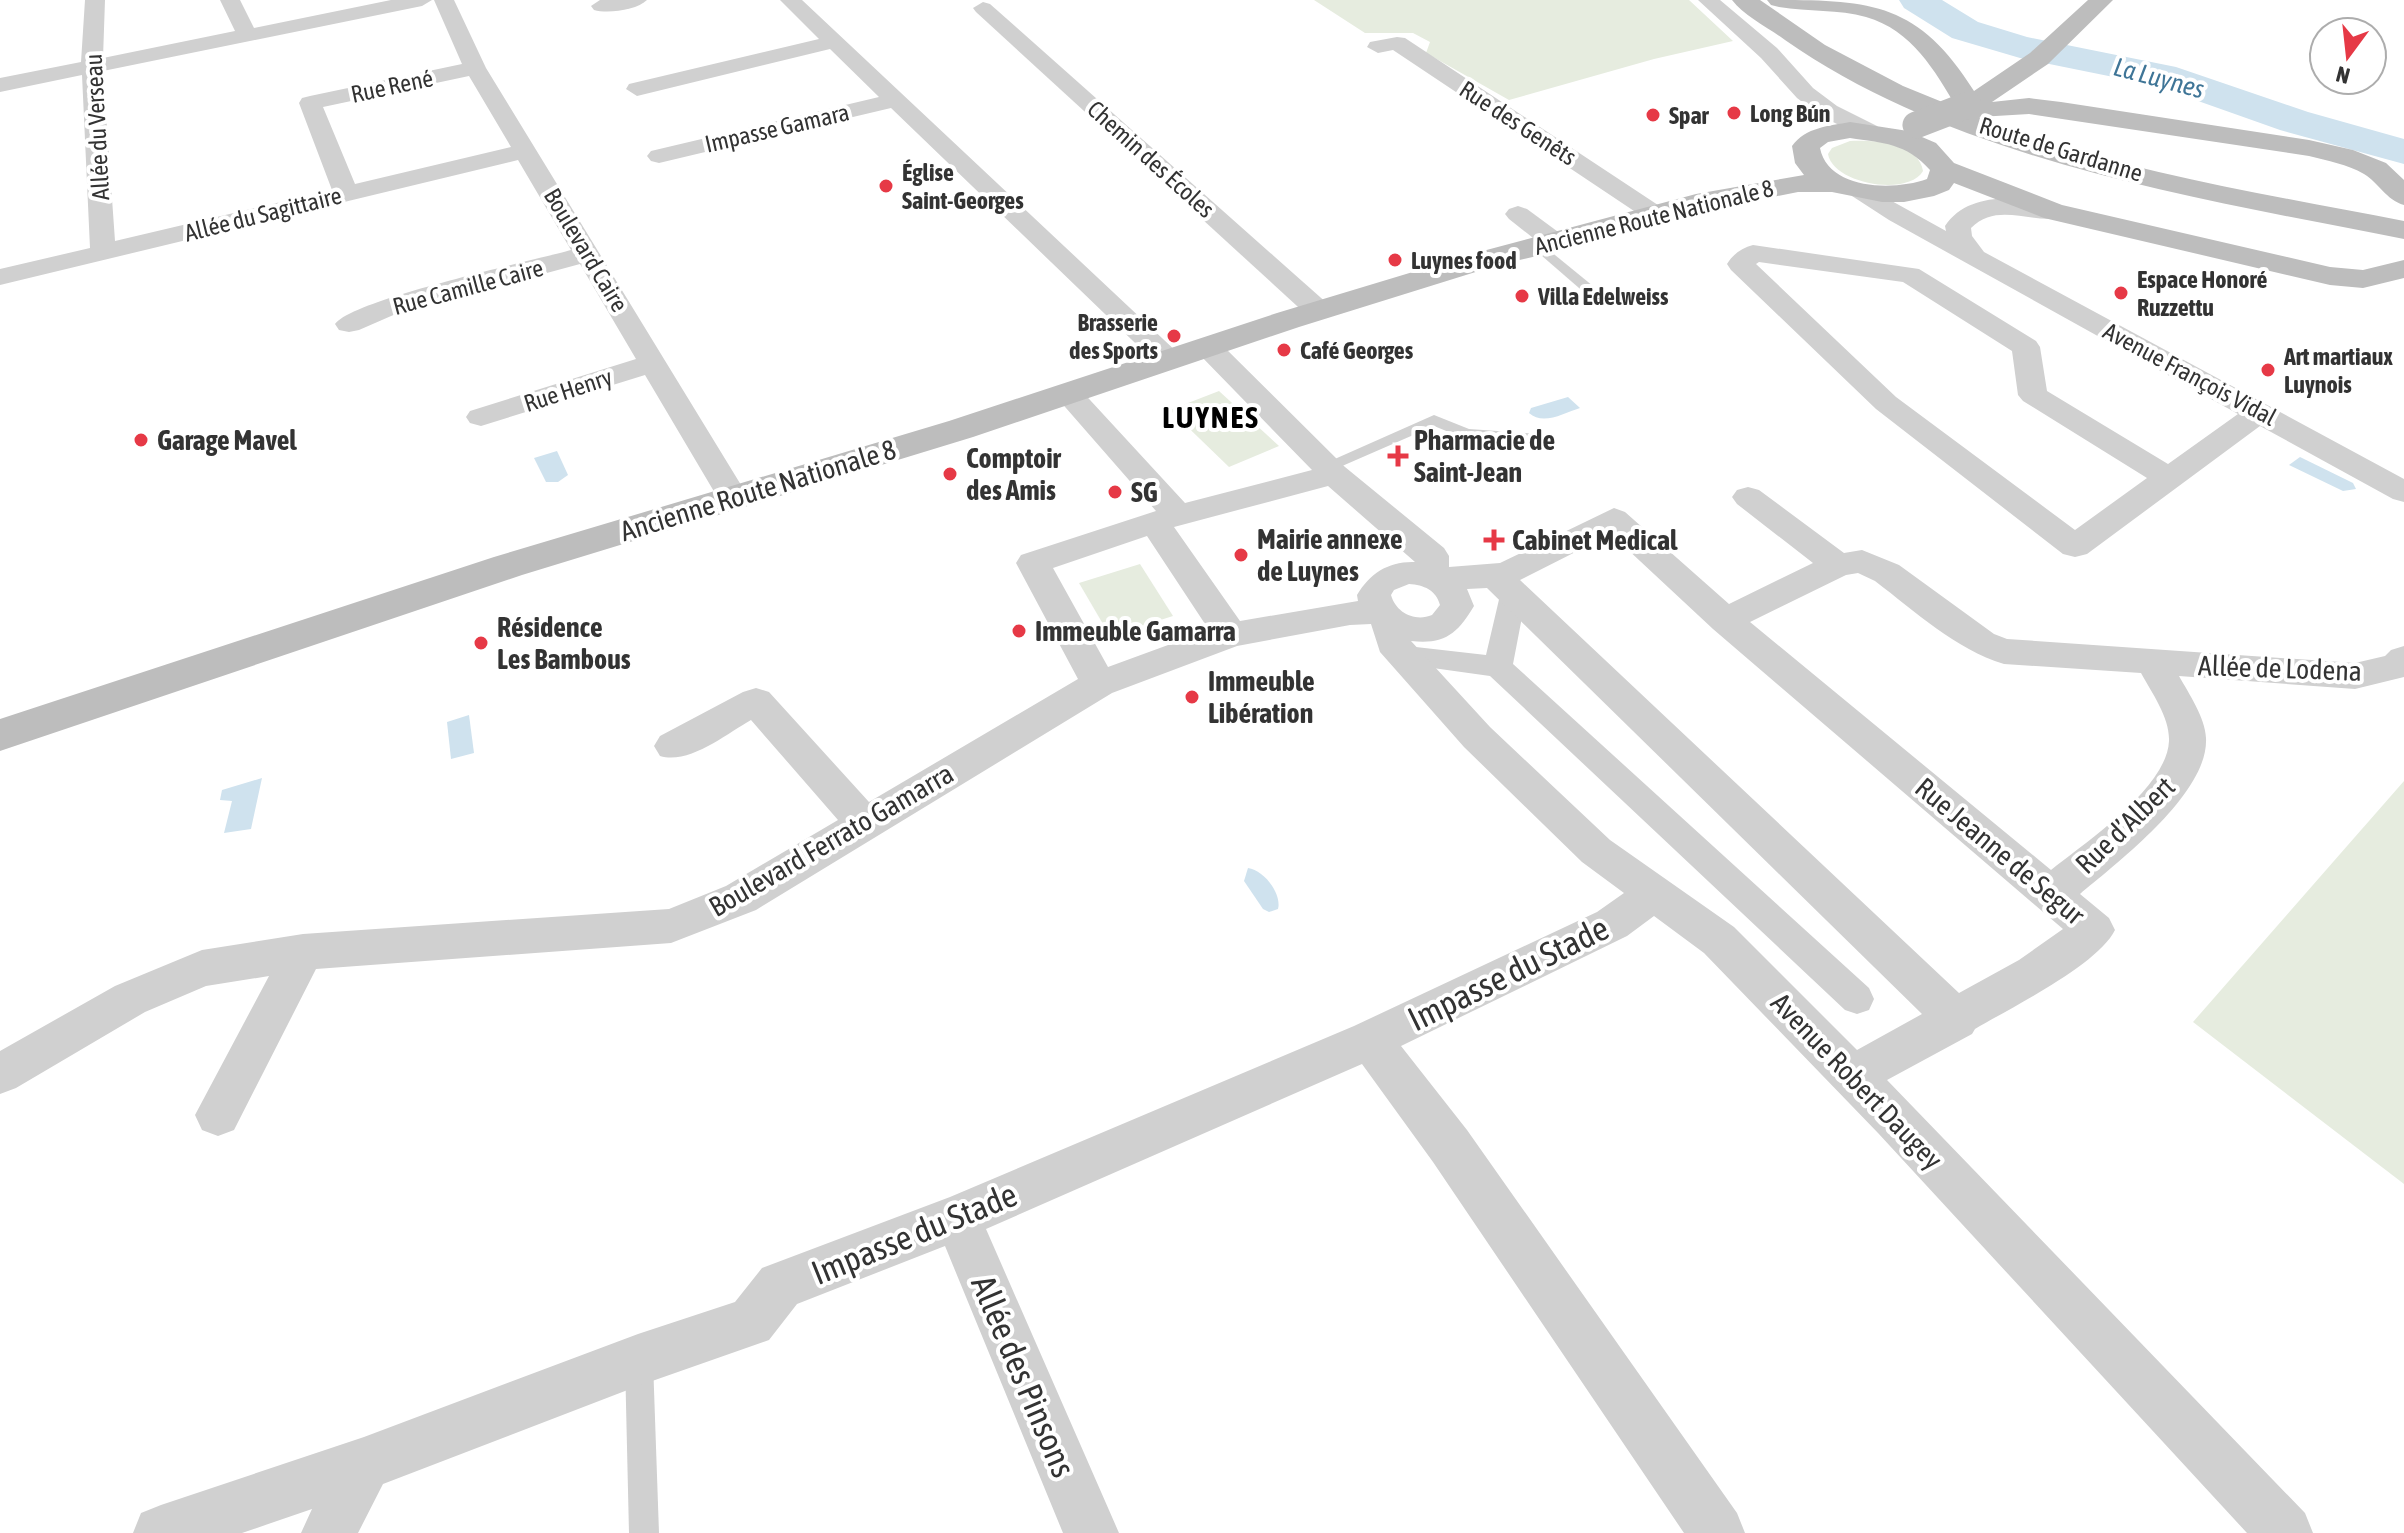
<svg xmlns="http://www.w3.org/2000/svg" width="2404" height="1533" font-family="'Asap Condensed',sans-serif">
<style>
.green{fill:#e6ecdf}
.water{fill:#cfe2ee}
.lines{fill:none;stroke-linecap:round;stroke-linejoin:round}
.river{fill:#cfe2ee;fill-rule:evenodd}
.service{fill:#d0d0d0;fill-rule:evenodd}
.pedestrian{fill:#d0d0d0;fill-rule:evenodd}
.minor{fill:#d0d0d0;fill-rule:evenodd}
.secondary{fill:#bdbdbd;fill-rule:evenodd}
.secondary-bridge{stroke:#bdbdbd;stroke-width:27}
.poi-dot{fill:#e63946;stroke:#fff;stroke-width:3}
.labels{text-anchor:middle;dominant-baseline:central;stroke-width:8;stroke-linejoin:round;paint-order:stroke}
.far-street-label{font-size:24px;fill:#333;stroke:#fff}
.far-poi-label{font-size:24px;font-weight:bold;fill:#333;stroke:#fff;text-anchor:start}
.far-water-label{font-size:26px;font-style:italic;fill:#3f7597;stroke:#fff}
.poi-label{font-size:28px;font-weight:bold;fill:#333;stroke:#fff;text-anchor:start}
.street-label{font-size:28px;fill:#333;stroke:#fff}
.far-district-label{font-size:30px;font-weight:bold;letter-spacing:2px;fill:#000;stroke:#fff}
.near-street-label{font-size:34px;fill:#333;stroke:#fff}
</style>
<rect width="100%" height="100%" fill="#fff"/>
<!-- green -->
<g class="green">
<polygon points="1314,0 1689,0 1733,41 1654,59 1509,100 1426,53 1430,42 1413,33 1365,33"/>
<path d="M1850,141C1872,140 1918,142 1923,171C1908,197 1833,184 1828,154L1832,148Z"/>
<polygon points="1219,391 1279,446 1229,467 1170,410"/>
<polygon points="1140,564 1173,616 1110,636 1079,583"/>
<polygon points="2404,781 2404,1184 2193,1022"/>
</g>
<!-- water -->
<g class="water">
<path d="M1568,397L1580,408C1564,413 1543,426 1529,413L1531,408Z"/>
<polygon points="557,451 568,475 558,482 546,482 534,458"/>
<polygon points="2300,457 2353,483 2356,489 2343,491 2289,465"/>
<polygon points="469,715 474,753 451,759 447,722"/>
<polygon points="262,778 251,829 224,833 232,801 220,800 222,790"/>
<path d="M1248,868C1264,870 1282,894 1278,909L1269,912L1263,909L1244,881Z"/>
</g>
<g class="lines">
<!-- river -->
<polygon class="river" points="1899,0 1942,0 1978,22 2027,37 2176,67 2308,112 2404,139 2404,164 2280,130 2153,85 2020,58 1952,38 1904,8"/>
<!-- service -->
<g class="service">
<polygon points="1539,242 1604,295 1604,301 1594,301 1534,249 1534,243"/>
<polygon points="1434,415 1469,429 1539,434 1547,439 1539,444 1466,439 1434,426 1333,470 1321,470 1319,466"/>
<polygon points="639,1347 649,1351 653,1361 659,1533 629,1533 625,1361 629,1351"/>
</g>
<!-- pedestrian -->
<polygon class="pedestrian" points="1514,582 1523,585 1527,591 1513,664 1869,988 1874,999 1869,1010 1857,1014 1845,1010 1490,676 1397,663 1393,656 1397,649 1407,646 1486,655 1501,591 1505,585"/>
<!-- minor -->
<g class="minor">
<path d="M85,0H105L103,58L235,31L220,0H240L254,28L391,0H432L422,6L103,71L115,241L332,190L299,103L302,98L310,96L462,64L434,0H454L486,68L749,498L744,505L733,508L722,505L645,375L481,426L470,423L466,417L470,411L636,359L580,264L398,313L359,330L349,332L339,330L335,324C353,299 532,261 571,250L518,160L0,285V269L90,248L82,75L0,92V78L81,62ZM469,76L511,147L355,184L323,107Z"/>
<path d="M600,0H647C637,10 608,14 594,10L591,6Z"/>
<polygon points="780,0 802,0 1179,354 1183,360 1179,366 1169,369 1159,366 891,108 659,163 651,161 647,156 651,151 879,97 830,49 637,96 626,89 629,84 819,39"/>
<polygon points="1698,0 1720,0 1777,48 1813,88 1837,106 1877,126 1881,131 1877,136 1861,136 1821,116 1797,98 1761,58"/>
<polygon points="983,2 990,4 1329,305 1333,311 1329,317 1319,319 1309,317 976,12 973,8"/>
<polygon points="1397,37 1405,38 1664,209 1668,214 1664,219 1646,219 1393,50 1378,53 1367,47 1370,42"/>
<path d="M1861,184L1946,231L1945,226C1970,189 2025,197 2063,207L2067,212L2063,217C2032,225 1998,201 1971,228L1972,236L1984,252L2404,479V502L2393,499L2260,426L2087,554L2075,557L2063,554L1876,409L1731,270L1727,264C1733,254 1742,248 1753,245L1919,269L2036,341L2040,347L2047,391L2168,464L2238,414L1889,220L1852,196L1849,191L1852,186ZM1759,262L1903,282L2012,351L2018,395L2023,401L2147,478L2075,530L1896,397L1756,264Z"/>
<polygon points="1518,206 1527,209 1565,237 1569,243 1565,249 1547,249 1509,219 1505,214 1509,209"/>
<path d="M1208,338L1218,341L1345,467L1444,548L1449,556V567L1500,563L1614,508L1625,512L1729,604L1813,563L1737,504L1732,497L1737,490L1748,487L1759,490L1844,553L1862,550L1899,565L1994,634L2007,639L2355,663L2385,656L2391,650L2404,646V677L2355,689L2179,676C2189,694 2205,717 2206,738C2209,793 2118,862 2080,894L2109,918L2115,930C2098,965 2010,1008 1975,1029L1972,1034L1887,1080L2305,1513L2313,1533H2247L1878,1133L1704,953L1654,916L1627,936L1401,1046L1467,1130L1737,1513L1745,1533H1684L1433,1162L1362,1064L986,1229L1119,1533H1063L945,1246L797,1304L769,1340L638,1386L383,1484L358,1533H301L312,1509L242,1533H133L141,1513L161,1505L364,1437L638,1334L735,1302L762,1268L950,1197L1354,1026L1597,912L1624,893L1582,862L1464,747L1380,652L1371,624L1350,625L1237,646L1112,693L756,910L671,943L316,969L234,1130L218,1136L202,1130L195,1115L269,976L206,986L145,1012L16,1088L0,1094V1051L115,986L202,950L303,934L669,909L726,886L838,820L751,720C726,734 689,765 660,756L654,746L660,736L743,692L756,688L769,692L869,802L1078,679L1016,563L1021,555L1156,511L1059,400L1054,394L1059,388L1069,385L1079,388L1185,503L1312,470L1198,353L1194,347L1198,341ZM1328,486L1415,562C1389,561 1370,573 1357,595L1358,601L1240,621L1174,527ZM1611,534L1713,629L2063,929L2019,960L1959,993L1520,580ZM1147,536L1209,630L1108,667L1053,568ZM1858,573L1875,581C1916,612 1955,649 2004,664L2141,673C2152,693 2170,718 2169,741C2167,788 2086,842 2051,870L1750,622L1846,575ZM1409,584C1424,585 1436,590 1440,605L1432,615C1415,622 1396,613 1391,595L1394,590ZM1487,588L1922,1014L1857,1050L1734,927L1610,840L1490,727L1411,641C1445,645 1458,633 1474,606L1467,589Z"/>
</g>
<!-- secondary -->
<g class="secondary">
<path d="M1732,0H1760L1825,45L1903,86L1957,108C1935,71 1912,30 1866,17C1839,9 1808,12 1779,7L1771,5L1767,0C1868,0 1917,0 1974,91L2030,53L2088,0H2113L2048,64L1992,102L2029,98L2061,102L2309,140L2353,150L2386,163L2404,180V205C2386,200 2379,183 2364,174C2347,164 2328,161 2309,156L2029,114L1979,117C2114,171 2262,193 2404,221V239C2198,198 1960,162 1785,40C1769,28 1744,16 1732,0Z"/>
<path d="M1850,122L1908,131L1936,143L1954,163L2062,205L2330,267L2363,270L2404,260V278L2363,288L2330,285L2044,218L1954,183L1949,190L1934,196L1904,202H1882L1832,192H1798L1700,211L1567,249L1498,265L1299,327L973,437L522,575L0,751V719L494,557L949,421L1277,313L1479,252L1696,194L1804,175L1795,163L1792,146C1806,127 1829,126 1850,122ZM1850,138C1883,143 1906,143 1930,170L1927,179C1894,191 1828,190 1820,148L1828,142Z"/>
</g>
<!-- secondary-bridge -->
<polyline class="secondary-bridge" points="1916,125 1968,105"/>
</g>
<!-- markers -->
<g class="poi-dot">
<circle cx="1734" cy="113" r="8"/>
<circle cx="1653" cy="115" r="8"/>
<circle cx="886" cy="186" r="8"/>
<circle cx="1395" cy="260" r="8"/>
<circle cx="2121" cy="293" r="8"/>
<circle cx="1522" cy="296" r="8"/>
<circle cx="1174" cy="336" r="8"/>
<circle cx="1284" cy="350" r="8"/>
<circle cx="2268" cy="370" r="8"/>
<circle cx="141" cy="440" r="8"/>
<path d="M1394 444h8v8h8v8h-8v8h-8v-8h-8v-8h8z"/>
<circle cx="950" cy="474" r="8"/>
<circle cx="1115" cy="492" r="8"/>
<path d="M1490 528h8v8h8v8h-8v8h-8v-8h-8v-8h8z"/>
<circle cx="1241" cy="555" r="8"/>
<circle cx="1019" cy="631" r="8"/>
<circle cx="481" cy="643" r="8"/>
<circle cx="1192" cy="697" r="8"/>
</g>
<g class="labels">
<!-- far-street labels -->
<g class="far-street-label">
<text transform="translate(392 86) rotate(-12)">Rue René</text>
<text transform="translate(1518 123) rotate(33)">Rue des Genêts</text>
<text transform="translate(97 127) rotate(-93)">Allée du Verseau</text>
<text transform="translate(777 128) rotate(-13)">Impasse Gamara</text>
<text transform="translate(2061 149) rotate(17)">Route de Gardanne</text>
<text transform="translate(1151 159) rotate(42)">Chemin des Écoles</text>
<text transform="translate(263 214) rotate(-14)">Allée du Sagittaire</text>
<text transform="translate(1654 217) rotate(-14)">Ancienne Route Nationale 8</text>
<text transform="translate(586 250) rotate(59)">Boulevard Caire</text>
<text transform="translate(468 287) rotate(-15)">Rue Camille Caire</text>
<text transform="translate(2190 374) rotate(28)">Avenue François Vidal</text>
<text transform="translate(568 390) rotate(-18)">Rue Henry</text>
</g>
<!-- far-poi labels -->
<g class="far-poi-label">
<text x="1750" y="113">Long Bún</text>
<text x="1669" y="115">Spar</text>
<text x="902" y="172">Église<tspan x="902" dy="28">Saint-Georges</tspan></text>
<text x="1411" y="260">Luynes food</text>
<text x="2137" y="279">Espace Honoré<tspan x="2137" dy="28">Ruzzettu</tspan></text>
<text x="1538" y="296">Villa Edelweiss</text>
<text x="1158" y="322" text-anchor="end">Brasserie<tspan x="1158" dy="28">des Sports</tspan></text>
<text x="1300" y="350">Café Georges</text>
<text x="2284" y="356">Art martiaux<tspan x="2284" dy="28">Luynois</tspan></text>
</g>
<!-- far-water labels -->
<g class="far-water-label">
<text transform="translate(2159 78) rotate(15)">La Luynes</text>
</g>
<!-- poi labels -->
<g class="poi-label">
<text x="157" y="440">Garage Mavel</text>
<text x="1414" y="440">Pharmacie de<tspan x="1414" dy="32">Saint-Jean</tspan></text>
<text x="966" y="458">Comptoir<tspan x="966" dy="32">des Amis</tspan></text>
<text x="1131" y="492">SG</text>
<text x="1257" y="539">Mairie annexe<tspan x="1257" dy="32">de Luynes</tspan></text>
<text x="1512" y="540">Cabinet Medical</text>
<text x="497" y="627">Résidence<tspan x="497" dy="32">Les Bambous</tspan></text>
<text x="1035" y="631">Immeuble Gamarra</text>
<text x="1208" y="681">Immeuble<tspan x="1208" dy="32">Libération</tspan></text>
</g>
<!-- street labels -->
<g class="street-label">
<text transform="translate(758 490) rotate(-17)">Ancienne Route Nationale 8</text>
<text transform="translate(2280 668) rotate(2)">Allée de Lodena</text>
<text transform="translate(2125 825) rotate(-44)">Rue d’Albert</text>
<text transform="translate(831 840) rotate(-30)">Boulevard Ferrato Gamarra</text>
<text transform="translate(2000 851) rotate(40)">Rue Jeanne de Segur</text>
<text transform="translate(1857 1081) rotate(46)">Avenue Robert Daugey</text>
</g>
<!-- far-district labels -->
<g class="far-district-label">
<text x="1211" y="417">LUYNES</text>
</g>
<!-- near-street labels -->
<g class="near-street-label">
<text transform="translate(1508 973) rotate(-26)">Impasse du Stade</text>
<text transform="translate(914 1233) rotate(-22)">Impasse du Stade</text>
<text transform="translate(1024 1376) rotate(67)">Allée des Pinsons</text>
</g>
</g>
<!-- north arrow -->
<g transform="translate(2348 56) rotate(195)"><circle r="38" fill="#ffffff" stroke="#adadad" stroke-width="2"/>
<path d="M0-6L14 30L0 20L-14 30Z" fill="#e63946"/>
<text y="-12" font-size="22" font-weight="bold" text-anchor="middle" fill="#333333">N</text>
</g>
</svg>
